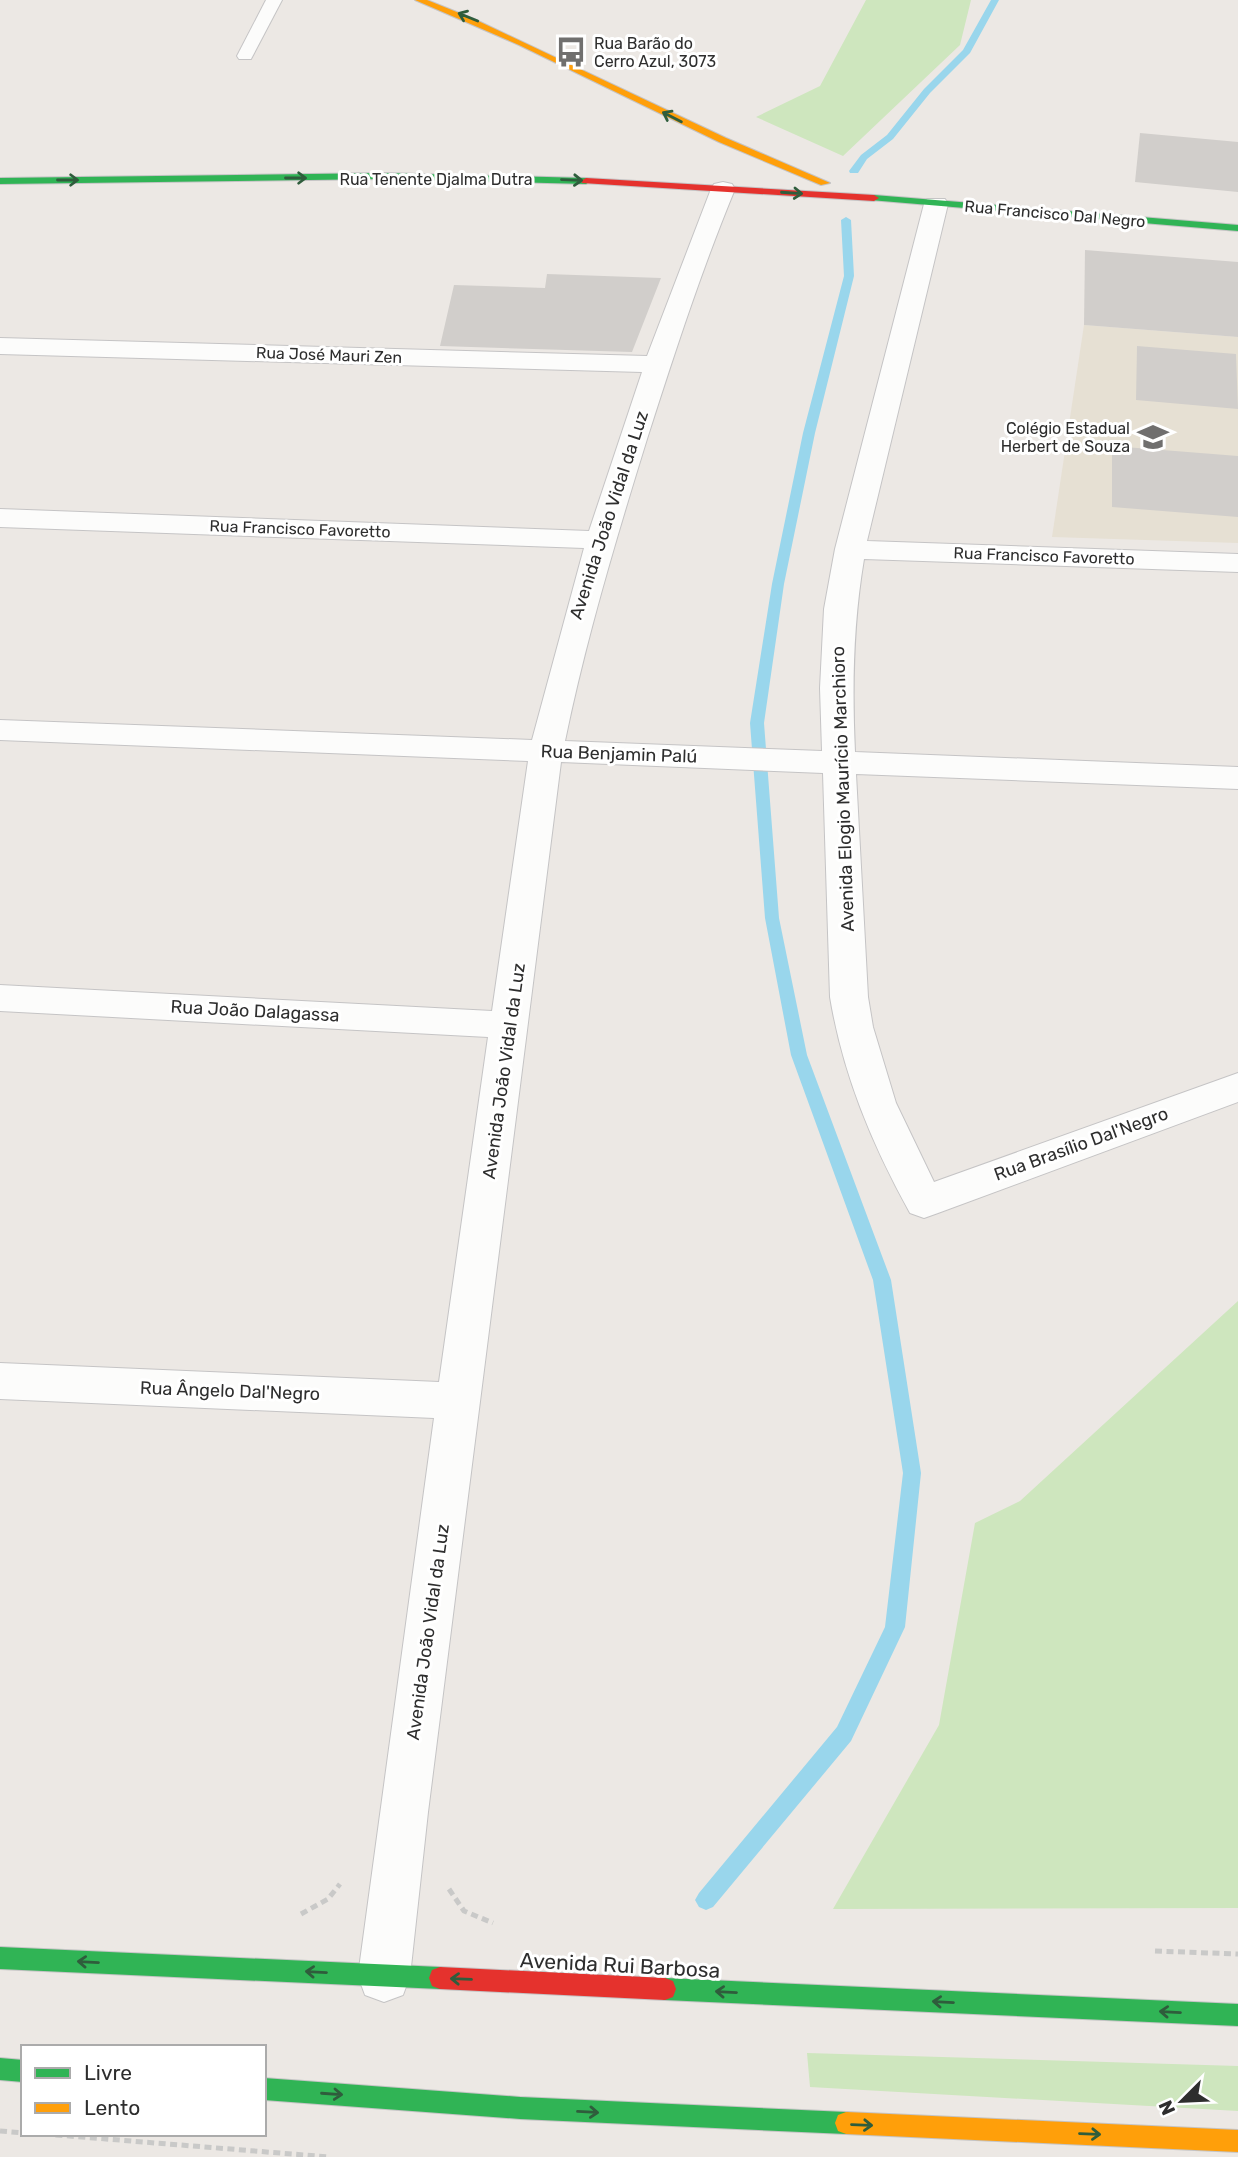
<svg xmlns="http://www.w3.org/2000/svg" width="1238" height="2157" font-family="Rubik,sans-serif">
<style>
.education{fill:#e6e0d3}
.green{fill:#cee6be}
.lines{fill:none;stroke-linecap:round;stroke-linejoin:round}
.stream{fill:#99d6ec;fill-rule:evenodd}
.building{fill:#d1cecb}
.lane-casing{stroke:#c5c4c5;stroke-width:2}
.street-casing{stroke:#c5c4c5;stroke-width:2}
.fast-casing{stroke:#c5c4c5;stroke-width:2}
.slow-casing{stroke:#c5c4c5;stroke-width:2}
.jam-casing{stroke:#c5c4c5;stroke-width:2}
.path{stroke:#c9c9c8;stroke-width:5;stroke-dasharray:7 4.5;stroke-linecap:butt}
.lane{fill:#fcfcfb;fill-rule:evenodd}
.street{fill:#fcfcfb;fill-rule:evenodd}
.fast{fill:#30b455;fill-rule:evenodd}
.slow{fill:#ff9f0a;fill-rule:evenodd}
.jam{fill:#e5322d;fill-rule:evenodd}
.oneway{stroke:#2f5d3c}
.labels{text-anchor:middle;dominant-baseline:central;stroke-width:6;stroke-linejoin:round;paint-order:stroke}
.far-poi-label{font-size:16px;fill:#2e2e2e;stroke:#fff;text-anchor:start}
.far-street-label{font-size:16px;fill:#2e2e2e;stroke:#fff}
.street-label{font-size:18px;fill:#2e2e2e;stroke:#fff}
.near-street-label{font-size:21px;fill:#2e2e2e;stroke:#fff}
</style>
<rect width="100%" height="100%" fill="#ece8e4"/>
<!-- education -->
<polygon class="education" points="1084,325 1238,337 1238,543 1052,537"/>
<!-- green -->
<g class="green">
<polygon points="866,0 971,0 960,45 843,156 756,117 820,86"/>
<polygon points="1238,1301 1238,1908 833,1909 939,1725 975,1523 1020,1501"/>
<polygon points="807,2053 1238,2066 1238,2111 810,2087"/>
</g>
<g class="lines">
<!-- stream -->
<g class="stream">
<polygon points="991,0 999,0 970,53 930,93 893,139 867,159 858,173 850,173 849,171 861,155 887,135 924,89 963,50"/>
<polygon points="846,217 851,220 854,276 815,433 784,584 764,723 779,918 807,1055 891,1280 921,1473 905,1627 851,1741 713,1907 706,1910 699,1907 695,1900 699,1893 837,1727 885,1627 903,1473 873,1280 791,1055 765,918 750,723 772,584 803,433 844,276 841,220"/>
</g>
</g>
<!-- building -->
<g class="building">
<polygon points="1140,133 1238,142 1238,192 1135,182"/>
<polygon points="1085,250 1238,262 1238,337 1084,325"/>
<polygon points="547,274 661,278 632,352 440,346 454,285 545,288"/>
<polygon points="1137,346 1236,354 1238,409 1136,400"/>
<polygon points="1112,446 1238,456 1238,517 1112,507"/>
</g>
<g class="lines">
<!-- lane casing -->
<g class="lane-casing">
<polygon id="lane" points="266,0 282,0 251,59 239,59 237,56"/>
</g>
<!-- street casing -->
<g class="street-casing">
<path id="street" d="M723,182L732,184L735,189C701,271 674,355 647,439C616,539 586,639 565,741L822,751L820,688L824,609L835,549L924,204L927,199H945L948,204L867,541L1238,554V572L864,559C853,624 852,687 855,752L1238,767V789L856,774L868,997L873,1027L896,1103L934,1182L1238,1073V1102L938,1213L924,1218L910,1213C872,1144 843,1075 830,997L823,773L561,762L428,1812L410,1976L403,1995L384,2002L365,1995L358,1976L434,1418L0,1399V1363L439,1382L488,1037L0,1011V985L492,1011L528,761L0,740V720L532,740L584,548L0,527V509L589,531L642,372L0,354V338L647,356L711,189L714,184Z"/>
</g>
<!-- fast casing -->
<g class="fast-casing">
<g id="fast">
<polygon points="383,173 586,178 591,181 586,184 383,179 0,184 0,178"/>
<polygon points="874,195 1238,225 1238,231 870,200 869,198"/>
<polygon points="0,1947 440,1967 448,1970 451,1978 448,1986 440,1989 0,1969"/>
<polygon points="665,1978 1238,2004 1238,2026 665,2000 657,1997 654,1989 657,1981"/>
<polygon points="0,2058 23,2060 23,2082 0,2080"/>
<polygon points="264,2078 520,2097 846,2112 854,2115 857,2123 854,2131 846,2134 520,2119 264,2100"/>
</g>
</g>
<!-- slow casing -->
<g class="slow-casing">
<g id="slow">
<polygon points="415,0 427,0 474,19 726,138 830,183 821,185 719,142 519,45"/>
<polygon points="846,2112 1238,2130 1238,2152 846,2134 838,2131 835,2123 838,2115"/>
</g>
</g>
<!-- jam casing -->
<g class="jam-casing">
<g id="jam">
<polygon points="586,178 874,195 879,198 874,201 582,183 581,181"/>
<polygon points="440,1967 665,1978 673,1981 676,1989 673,1997 665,2000 440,1989 432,1986 429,1978 432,1970"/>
</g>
</g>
<!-- path -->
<g class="path">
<polyline points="449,1889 464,1911 493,1923"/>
<polyline points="301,1914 328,1899 340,1884"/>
<polyline points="1155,1951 1238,1954"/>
<polyline points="0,2131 23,2133"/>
<polyline points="44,2134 329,2157"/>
</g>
<!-- lane -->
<use href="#lane" class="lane"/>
<!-- street -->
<use href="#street" class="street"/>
<!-- fast -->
<use href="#fast" class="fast"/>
<!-- slow -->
<use href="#slow" class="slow"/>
<!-- jam -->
<use href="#jam" class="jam"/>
</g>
<!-- one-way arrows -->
<defs><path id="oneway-shaft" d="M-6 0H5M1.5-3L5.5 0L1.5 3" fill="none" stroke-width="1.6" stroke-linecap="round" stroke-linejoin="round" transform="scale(1.75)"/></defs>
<g class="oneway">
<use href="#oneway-shaft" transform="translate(468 17) rotate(-158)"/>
<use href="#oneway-shaft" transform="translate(672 117) rotate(-153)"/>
<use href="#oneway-shaft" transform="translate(296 178)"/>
<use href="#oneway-shaft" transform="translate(68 180)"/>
<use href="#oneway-shaft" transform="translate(572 180) rotate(2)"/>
<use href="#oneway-shaft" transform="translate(792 193) rotate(4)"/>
<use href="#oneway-shaft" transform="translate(88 1962) rotate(-177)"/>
<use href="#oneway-shaft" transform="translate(316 1972) rotate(-177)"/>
<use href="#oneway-shaft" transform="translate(461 1979) rotate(-178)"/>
<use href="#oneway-shaft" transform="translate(726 1992) rotate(-177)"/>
<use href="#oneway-shaft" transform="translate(943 2002) rotate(-177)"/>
<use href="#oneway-shaft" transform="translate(1170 2012) rotate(-177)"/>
<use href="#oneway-shaft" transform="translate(332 2094) rotate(4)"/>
<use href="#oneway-shaft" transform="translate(588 2112) rotate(3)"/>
<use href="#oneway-shaft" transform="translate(862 2125) rotate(2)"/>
<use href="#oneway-shaft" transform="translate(1090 2134) rotate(2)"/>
</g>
<!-- icons -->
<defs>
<g id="bus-bare" transform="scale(2.415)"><path d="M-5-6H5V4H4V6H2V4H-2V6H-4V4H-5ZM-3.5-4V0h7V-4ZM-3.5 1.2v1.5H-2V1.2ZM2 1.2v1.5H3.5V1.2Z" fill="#706f6e" stroke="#fff" stroke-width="2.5" paint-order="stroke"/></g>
<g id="school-bare" transform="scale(2.415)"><path d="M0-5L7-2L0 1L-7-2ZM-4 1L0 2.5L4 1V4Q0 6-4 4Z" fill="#706f6e" stroke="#fff" stroke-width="2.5" paint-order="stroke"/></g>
</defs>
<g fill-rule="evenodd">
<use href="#bus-bare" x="571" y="52"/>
<use href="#school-bare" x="1153" y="437"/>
</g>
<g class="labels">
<!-- far-poi labels -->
<g class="far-poi-label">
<text x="594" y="43">Rua Barão do<tspan x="594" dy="18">Cerro Azul, 3073</tspan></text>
<text x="1130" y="428" text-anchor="end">Colégio Estadual<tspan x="1130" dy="18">Herbert de Souza</tspan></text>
</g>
<!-- far-street labels -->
<g class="far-street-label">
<text x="436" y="179">Rua Tenente Djalma Dutra</text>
<text transform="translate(1055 214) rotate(5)">Rua Francisco Dal Negro</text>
<text transform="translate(329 355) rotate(2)">Rua José Mauri Zen</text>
<text transform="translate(300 529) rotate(2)">Rua Francisco Favoretto</text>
<text transform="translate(1044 556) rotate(2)">Rua Francisco Favoretto</text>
</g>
<!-- street labels -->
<g class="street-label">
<text transform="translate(609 515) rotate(-72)">Avenida João Vidal da Luz</text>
<text transform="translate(619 754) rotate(2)">Rua Benjamin Palú</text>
<text transform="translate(843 789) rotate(-92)">Avenida Elogio Maurício Marchioro</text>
<text transform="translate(255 1011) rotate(3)">Rua João Dalagassa</text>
<text transform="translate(504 1071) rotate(-82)">Avenida João Vidal da Luz</text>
<text transform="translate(1081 1144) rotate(-20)">Rua Brasílio Dal'Negro</text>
<text transform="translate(230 1391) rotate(2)">Rua Ângelo Dal'Negro</text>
<text transform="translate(428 1632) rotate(-82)">Avenida João Vidal da Luz</text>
</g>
<!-- near-street labels -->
<g class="near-street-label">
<text transform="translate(620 1965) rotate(3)">Avenida Rui Barbosa</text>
</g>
</g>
<!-- legend -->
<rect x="21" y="2045" width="245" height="91" fill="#ffffff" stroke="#ababab" stroke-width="2"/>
<rect x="35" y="2068" width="35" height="10" fill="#30b455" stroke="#ababab" stroke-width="2"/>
<text x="84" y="2080" font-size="21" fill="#2e2e2e">Livre</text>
<rect x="35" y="2103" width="35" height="10" fill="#ff9f0a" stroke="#ababab" stroke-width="2"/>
<text x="84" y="2115" font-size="21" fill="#2e2e2e">Lento</text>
<!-- north arrow -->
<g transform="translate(1182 2101) rotate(246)" stroke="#ffffff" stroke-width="5" paint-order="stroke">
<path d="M0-5L12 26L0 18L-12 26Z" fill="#2e2e2e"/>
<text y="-10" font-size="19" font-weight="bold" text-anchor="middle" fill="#2e2e2e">N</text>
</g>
</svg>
